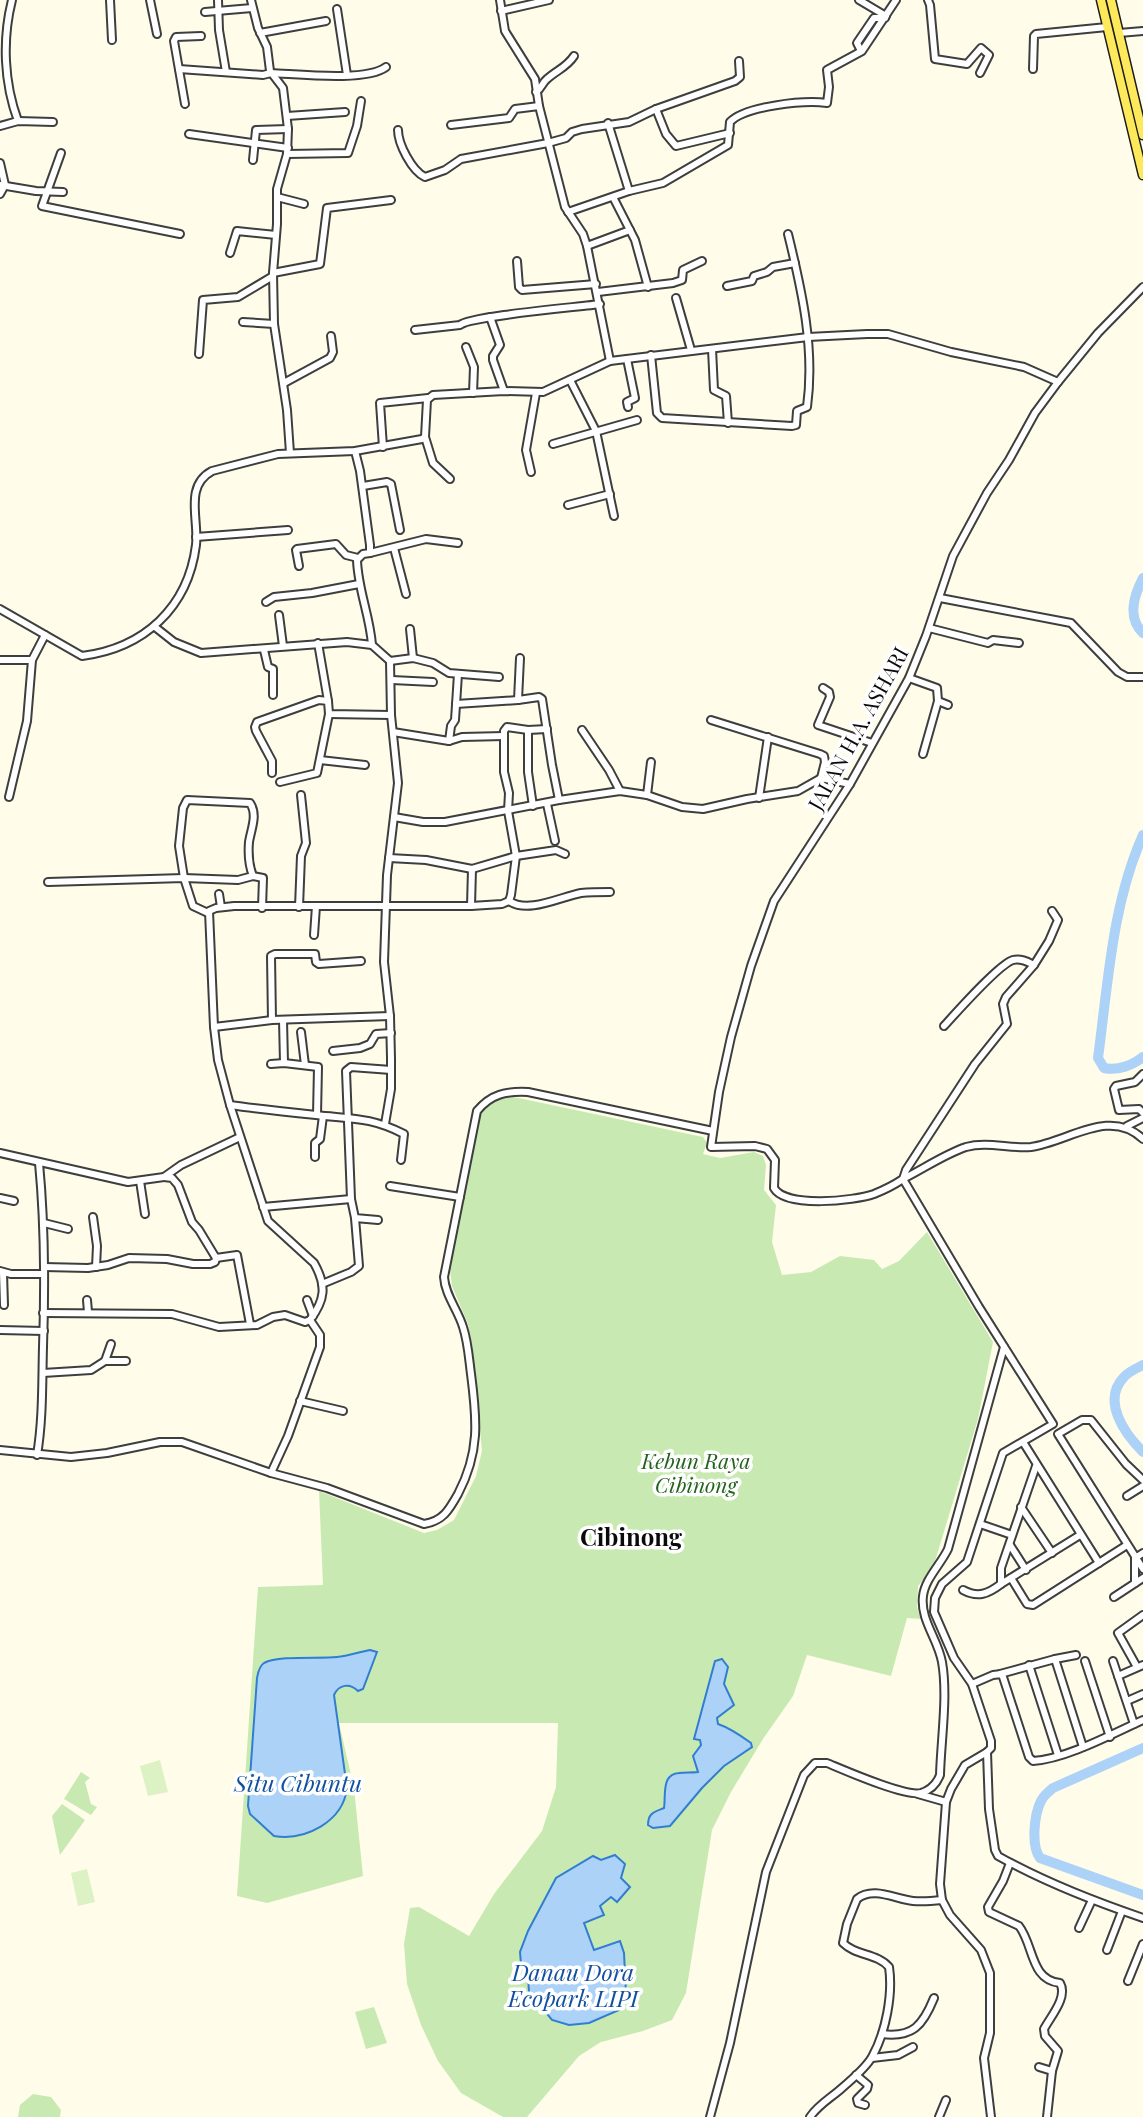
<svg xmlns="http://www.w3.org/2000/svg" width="1143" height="2117" font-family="'Playfair Display',serif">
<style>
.green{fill:#c8eab2}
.pitch{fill:#dcf1c4}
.water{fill:#acd2f8;stroke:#317ed1;stroke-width:2}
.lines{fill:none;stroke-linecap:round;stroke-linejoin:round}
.river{stroke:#acd2f8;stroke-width:10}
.minor-casing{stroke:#3e3e3e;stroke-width:10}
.major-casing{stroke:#1c1c1c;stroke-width:11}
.minor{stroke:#fff;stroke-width:6}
.major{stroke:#fde95a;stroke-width:8}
.labels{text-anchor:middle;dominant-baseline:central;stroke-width:7;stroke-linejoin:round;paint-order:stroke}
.street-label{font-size:21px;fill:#0b0b0b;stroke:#fff}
.park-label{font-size:21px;font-style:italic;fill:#21631a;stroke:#fff}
.water-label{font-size:23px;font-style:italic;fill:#12509f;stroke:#fff}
.quarter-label{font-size:24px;font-weight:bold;fill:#0b0b0b;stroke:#fff}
</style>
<rect width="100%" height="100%" fill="#fffde9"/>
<!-- green -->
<g class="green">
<path d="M509,1096L703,1137L707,1143L703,1154L720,1158L754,1152L763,1156L766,1165L764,1190L776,1205L772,1242L782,1275L811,1272L840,1256L874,1260L882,1269L899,1261L927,1232L993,1342L978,1419L933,1568L918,1586L917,1607L921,1619L907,1618L891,1676L807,1655L793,1696L763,1739L731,1792L712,1830L686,1993L672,2020L643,2031L601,2042L579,2056L527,2117H503L461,2093L438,2061L421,2025L407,1984L404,1944L410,1908L419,1907L469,1936L494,1894L542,1831L556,1787L558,1723H339L354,1788L363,1876L267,1903L237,1896L258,1587L323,1585L319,1491L424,1533L437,1530L454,1520L476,1476L482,1451L472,1345L468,1324L452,1286L450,1270L480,1115C488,1104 496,1099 509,1096Z"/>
<polygon points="81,1772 90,1778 85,1782 91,1804 97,1807 91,1815 64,1799"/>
<polygon points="62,1804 85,1820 60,1855 52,1816"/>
<polygon points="374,2007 387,2043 366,2049 355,2012"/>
<polygon points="33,2094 51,2097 61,2110 60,2117 18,2117 20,2105"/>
</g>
<!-- pitch -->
<g class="pitch">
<polygon points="160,1760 168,1792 148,1796 140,1766"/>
<polygon points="87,1869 95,1902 78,1906 71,1873"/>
</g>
<!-- water -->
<g class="water">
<path d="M370,1650L377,1652L363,1689L358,1691C350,1683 339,1684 334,1695L347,1788C343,1822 305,1841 274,1836L250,1814L248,1806L257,1678C258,1673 259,1666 264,1663C279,1655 320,1659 337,1657C348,1656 359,1652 370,1650Z"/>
<path d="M722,1659L728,1667L724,1684L734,1705L717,1718L718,1724C730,1728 740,1735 751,1743L752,1747L724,1766L702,1788L670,1826L653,1828L648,1825C648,1813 654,1812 664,1808C666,1796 661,1774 679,1773C685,1772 691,1773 698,1772L693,1756L701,1745L700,1740L694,1739L715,1661Z"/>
<polygon points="615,1855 625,1864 621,1878 630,1887 617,1902 611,1897 600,1906 604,1915 584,1923 594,1950 620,1941 624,1953 626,1994 619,2010 589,2023 569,2025 552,2020 529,1992 528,1976 521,1964 520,1952 528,1931 556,1878 593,1856 601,1860"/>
</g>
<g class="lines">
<!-- river -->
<g class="river">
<path d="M1143,578C1134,595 1127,618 1143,633"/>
<path d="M1143,835C1112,904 1108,984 1098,1058L1104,1068C1118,1071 1133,1065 1143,1057"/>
<path d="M1143,1365C1137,1368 1128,1372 1124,1377C1101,1401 1125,1434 1143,1452"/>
<path d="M1143,1748L1053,1788C1048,1792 1044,1795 1041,1801C1034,1815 1031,1846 1040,1858L1143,1895"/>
</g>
<!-- minor casing -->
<g class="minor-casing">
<g id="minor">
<path d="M12,0C2,40 4,83 18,121"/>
<polyline points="110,0 112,40"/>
<polyline points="150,0 157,34"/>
<polyline points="218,0 219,30 226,72"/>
<polyline points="251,0 258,28 267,47 270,71 283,88 288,129 287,154 277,189 277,224 273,273 274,324 287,410 290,453"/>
<polyline points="500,0 505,31 535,79 539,106 565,207 583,234 587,246 610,361"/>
<polyline points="859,0 886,16"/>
<polyline points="928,0 930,5 935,59 967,64 981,48 989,55 980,73"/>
<polyline points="337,9 347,75"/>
<polyline points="501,11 549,0"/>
<polyline points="205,12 252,8"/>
<polyline points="260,33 326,21"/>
<polyline points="1119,33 1143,31"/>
<polyline points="861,51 857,43 874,18 885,18"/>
<path d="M179,69L263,75L271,73C298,74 366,82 386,67"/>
<polyline points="1033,69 1034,36 1036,34 1107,27"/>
<path d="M536,92C542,88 542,83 547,79C557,70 567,67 574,56"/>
<polyline points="185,104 174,41 176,37 201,36"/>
<polyline points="656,109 666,134 676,146 730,133"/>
<polyline points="287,116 345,112"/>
<polyline points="608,123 629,191"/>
<polyline points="451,125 509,118 515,109 539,106"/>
<polyline points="0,126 18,121 53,122"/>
<path d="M398,130C398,144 412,171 425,177L445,170L461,159L548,143L566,138L572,132L582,129L629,122L656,109L735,81L740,77L739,61"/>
<polyline points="189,134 288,148"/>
<polyline points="61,153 42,206 180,234"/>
<polyline points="287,154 348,153 357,126 361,101"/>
<polyline points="253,160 256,130 288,129"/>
<polyline points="0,163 5,185 0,194"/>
<polyline points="0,185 36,191 63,192"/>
<polyline points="277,197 304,204"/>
<polyline points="613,197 635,240 648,287"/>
<path d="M568,212L629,191L663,183L728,145L730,122C745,106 804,100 827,103L829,87L827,70L862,51L896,0"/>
<polyline points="587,246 630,230"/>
<polyline points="230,253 237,231 276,235"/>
<polyline points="517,261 519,287 522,290 596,284"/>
<polyline points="273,273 320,264 327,208 391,200"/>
<polyline points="727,286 752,281 754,276 767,272 773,267 795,263"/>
<polyline points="598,292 673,283 682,280 683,270 702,261"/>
<polyline points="676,298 691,350"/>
<polyline points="490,317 500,345 493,356 493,360 504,391"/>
<polyline points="243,322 274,324"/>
<path d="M415,330L460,325C470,316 579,307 600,304"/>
<polyline points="466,347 474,367 473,393"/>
<polyline points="712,349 714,390 726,396 728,423"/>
<polyline points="199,354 203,300 238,297 273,276"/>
<path d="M651,355L657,413L662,418L792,426L796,425L797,411L807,407C815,349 802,291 788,234"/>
<polyline points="627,359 635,398 627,402 628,407"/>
<polyline points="570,380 596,431 614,516"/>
<polyline points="284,383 330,358 333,352 331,336"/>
<polyline points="425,437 433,463 450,479"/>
<polyline points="553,444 637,420"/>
<polyline points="383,447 380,403 428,398"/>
<path d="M355,451L360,471L370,545V553L363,554L357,560C358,590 370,616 372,645"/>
<polyline points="531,472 526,450 536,393"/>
<polyline points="363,486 387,482 391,484 400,530"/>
<polyline points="568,505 610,494"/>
<polyline points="196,537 288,530"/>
<polyline points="394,548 406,594"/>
<polyline points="370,553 426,539 458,543"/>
<polyline points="299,566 296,550 297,549 336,544 346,555 358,558"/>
<polyline points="940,598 1071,623 1118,672 1127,677 1143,677"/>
<polyline points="266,602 274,597 312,593 359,584"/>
<path d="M0,609L82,656C144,648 188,608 196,545C199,519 184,486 212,471L278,454L355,451L422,439L425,437L427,400L433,395L504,391L543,392L610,361L808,337L867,334H888L951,352L1024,367L1058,382"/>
<polyline points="279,615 283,646"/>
<polyline points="155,627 174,642 201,653 347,642 372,645 390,661 391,715 398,783 387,875 384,962 390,1016 391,1058 391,1089 385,1124"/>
<polyline points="929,628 988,643 993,640 1019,643"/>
<polyline points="410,629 413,658"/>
<polyline points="318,643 328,701"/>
<polyline points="264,650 268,667 273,669 273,695"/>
<polyline points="520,658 518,700 539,697 542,699 552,765 559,800"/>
<polyline points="0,660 32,660"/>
<polyline points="390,661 413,658 433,663 449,673 499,677"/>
<polyline points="909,678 937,688 938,701 948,705"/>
<polyline points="392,680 433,682"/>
<polyline points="823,688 829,692 830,697 818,725 872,743"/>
<polyline points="456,704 518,700"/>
<polyline points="711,720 820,754 824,756 825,762 821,778"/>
<polyline points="528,730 528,772 533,806"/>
<polyline points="582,730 609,770 620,791"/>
<polyline points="393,732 449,741 462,737 504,736"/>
<polyline points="449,741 451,726 455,720 458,674"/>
<polyline points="923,754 938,701"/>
<polyline points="320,760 365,765"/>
<polyline points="272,773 272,761 256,731 255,727 257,722 319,700 328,701 329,714 391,715"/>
<polyline points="280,782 317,773 329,714"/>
<polyline points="647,795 651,762"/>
<polyline points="9,797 27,721 32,660 45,635"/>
<polyline points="759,798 768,737"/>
<polyline points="547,804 555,841"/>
<polyline points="394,817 423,822 445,822 559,800 620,791 647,795 682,807 703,809 747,799 798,791 821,778 850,784"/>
<polyline points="389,858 426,860 472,869 516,856 556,850 565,854"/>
<polyline points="48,882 184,878 238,880 253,876"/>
<polyline points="219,894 221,907"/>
<polyline points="509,901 511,895 516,856 508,811 509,793 504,772 504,731 507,727 528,730 547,729"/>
<polyline points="471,906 472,869"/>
<polyline points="299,907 301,856 306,843 301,795"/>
<path d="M1052,911L1058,920L1049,941L1034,965L1006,997L1003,1004L1007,1024L975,1064L906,1170L903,1179C894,1185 884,1190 874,1194C854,1201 785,1208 774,1188L775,1160L767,1149L755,1146L711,1147L719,1092L731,1037L751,966L774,901L850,784L909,678L926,636L953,556L987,493L1009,460L1035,413L1058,382L1098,333L1143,287"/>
<path d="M208,913L193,906L184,878L179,846L183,808L187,800L250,803C258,815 251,829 249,842C248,854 249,866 253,876L263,878L262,908"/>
<polyline points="314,935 316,906"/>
<polyline points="272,1020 271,956 275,954 315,954 316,962 319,964 361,961"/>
<polyline points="283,1020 284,1063"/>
<path d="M944,1026C956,1013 999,964 1013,960C1021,958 1028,962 1034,965"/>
<polyline points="214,1027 272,1020 390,1016"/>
<polyline points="301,1032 305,1065"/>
<polyline points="333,1051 360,1048 370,1044 376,1034 391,1033"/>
<polyline points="271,1064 284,1063 318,1067 317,1115"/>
<polyline points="1143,1074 1135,1082 1116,1086 1114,1089 1119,1110 1139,1109 1143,1113"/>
<path d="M230,1105C258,1109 287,1112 316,1115C352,1119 371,1117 404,1134L401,1160"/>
<polyline points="1127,1126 1143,1118"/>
<path d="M1143,1139C1110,1107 1068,1142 1031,1147C1010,1149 987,1141 966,1147C945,1154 923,1169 903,1179L979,1307L1053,1424L1003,1453L967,1562L942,1584L935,1598L934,1612L954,1658L972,1684L991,1741V1748L987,1752L989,1809L995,1850L998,1856C1044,1882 1093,1901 1143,1918"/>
<polyline points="0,1153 128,1182 164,1177 181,1165 240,1137"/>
<polyline points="315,1157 315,1143 320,1139 323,1116"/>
<polyline points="140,1181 145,1214"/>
<polyline points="390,1186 460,1197"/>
<polyline points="0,1198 14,1201"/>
<polyline points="263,1207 351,1199"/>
<polyline points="93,1217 97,1246 96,1267"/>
<polyline points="378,1220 355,1218 351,1199 346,1071 351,1067 391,1070"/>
<polyline points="44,1223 68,1229"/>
<polyline points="216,1258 237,1255 250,1324"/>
<polyline points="44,1267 88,1268 108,1265 129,1258 167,1259 193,1264 210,1264 215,1262 216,1258 199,1230 192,1222 178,1185 172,1178 164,1177"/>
<polyline points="0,1271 11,1274 43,1274"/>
<polyline points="3,1273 4,1305"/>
<polyline points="322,1284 351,1272 359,1266 355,1218"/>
<polyline points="87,1300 88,1312"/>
<polyline points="307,1300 313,1316"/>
<polyline points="43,1313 172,1314 219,1327 257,1325 273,1317 285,1315 305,1322 310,1320"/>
<polyline points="0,1330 44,1331"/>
<polyline points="105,1361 126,1361"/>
<polyline points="43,1373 91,1370 105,1361 111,1344"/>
<polyline points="300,1401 343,1411"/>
<polyline points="1023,1442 1099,1563"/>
<path d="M0,1450L71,1457L107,1453L160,1442H182L271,1473L327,1488L424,1524C443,1521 449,1510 458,1494C480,1452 477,1420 471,1374C469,1359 468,1342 463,1327C458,1310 445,1295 444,1277L477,1111C491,1094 506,1091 528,1092L713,1131"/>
<path d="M37,1455C43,1419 42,1383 43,1347C45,1286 45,1225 39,1163"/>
<polyline points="1036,1466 1001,1568 1001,1584 1080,1535"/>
<path d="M271,1473L288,1436L320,1347V1335L310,1320C325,1300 327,1286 314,1263L268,1221L230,1105L218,1060L214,1027L209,911L216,908L234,906H471L502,904L509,901C528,914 560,897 581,893C591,892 601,892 610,892"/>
<polyline points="1143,1480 1126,1464 1091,1420 1082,1420 1058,1434 1143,1569"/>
<polyline points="1127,1496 1143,1486"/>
<polyline points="1021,1507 1052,1553"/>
<polyline points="980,1524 1012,1535"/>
<polyline points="1010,1545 1026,1570"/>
<polyline points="1011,1578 1027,1604 1033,1605 1127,1545"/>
<polyline points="1135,1583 1135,1558 1143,1553"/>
<path d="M963,1590C978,1598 988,1594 1001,1584"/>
<polyline points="1114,1597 1143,1578"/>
<polyline points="1055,1659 1076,1655"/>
<polyline points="1085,1661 1110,1737"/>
<polyline points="1113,1661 1134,1724"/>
<polyline points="1029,1665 1058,1755"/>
<polyline points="1137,1667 1118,1633 1143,1615"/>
<polyline points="1000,1674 1055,1659 1083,1747"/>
<polyline points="1118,1676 1143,1665"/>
<path d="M972,1684L993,1675L1002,1674L1029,1757L1033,1761C1066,1759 1112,1734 1143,1720"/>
<polyline points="1127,1701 1143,1694"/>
<polyline points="987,1752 965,1765 951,1789 946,1802 940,1884 942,1900 950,1915 981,1950 990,1973 990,2033 984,2058 991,2117"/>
<polyline points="918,1794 946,1802"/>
<path d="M1010,1863L1003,1881L988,1907L989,1912L1019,1926C1034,1945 1030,1980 1060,1983C1068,1997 1051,2016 1044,2029L1045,2036L1058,2051L1052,2071L1047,2117"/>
<polyline points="1079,1928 1092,1900"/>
<polyline points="1107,1950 1122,1911"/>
<polyline points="1128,1981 1143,1944"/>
<path d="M882,2034C913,2038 923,2025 934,1998"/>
<polyline points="872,2058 898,2055 913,2047"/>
<polyline points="1039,2067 1052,2071"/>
<polyline points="856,2075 868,2085 867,2089 857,2099 858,2103 865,2105"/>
<path d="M710,2117L730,2043L766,1872L804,1775L815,1763H827C844,1770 905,1797 921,1793C931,1790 937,1783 940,1775C941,1739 948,1696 942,1662C938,1639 920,1620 923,1596C925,1579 941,1564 948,1549L1004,1347"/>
<path d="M810,2117C819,2104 831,2098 842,2088C852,2079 865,2069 872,2057C886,2032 893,1994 889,1967C877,1953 856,1956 843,1943L847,1924L857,1899C873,1886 895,1899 913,1901C923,1902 933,1901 942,1900"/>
<polyline points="939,2117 946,2100"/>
</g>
</g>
<!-- major casing -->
<g class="major-casing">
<g id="major">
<polyline points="1101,0 1143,175"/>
<polyline points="1111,0 1143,135"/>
</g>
</g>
<!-- minor -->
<use href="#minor" class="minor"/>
<!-- major -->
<use href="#major" class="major"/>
</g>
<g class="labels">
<!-- street labels -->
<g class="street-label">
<text transform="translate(857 728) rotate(-61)">JALAN H.A. ASHARI</text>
</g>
<!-- park labels -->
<g class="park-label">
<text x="696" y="1460">Kebun Raya<tspan x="696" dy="24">Cibinong</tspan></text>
</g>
<!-- water labels -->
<g class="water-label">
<text x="298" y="1782">Situ Cibuntu</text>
<text x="573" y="1971">Danau Dora<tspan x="573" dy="26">Ecopark LIPI</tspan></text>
</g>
<!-- quarter labels -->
<g class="quarter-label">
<text x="631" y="1536">Cibinong</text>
</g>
</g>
</svg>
